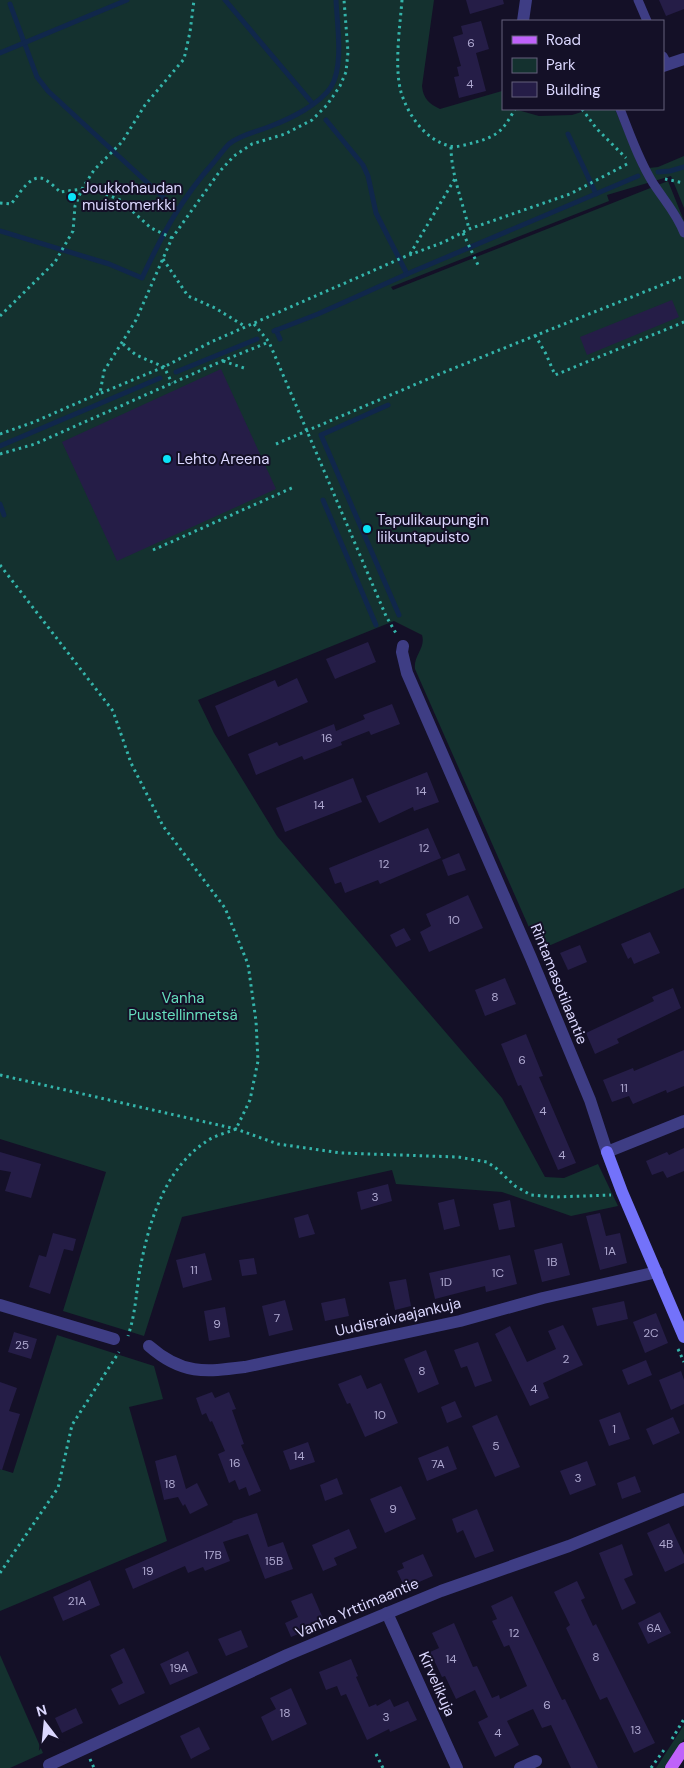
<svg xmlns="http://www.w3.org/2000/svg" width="684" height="1768" font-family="'DM Sans',sans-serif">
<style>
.green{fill:#14312f}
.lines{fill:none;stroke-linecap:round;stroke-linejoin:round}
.stream{stroke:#10274b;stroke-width:5}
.building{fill:#251d47}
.path{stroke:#34b5ab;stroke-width:3;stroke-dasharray:2.5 4;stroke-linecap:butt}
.lane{stroke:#3e3d84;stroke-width:9}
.street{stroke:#3e3d84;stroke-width:12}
.secondary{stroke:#7372fa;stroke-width:12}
.primary{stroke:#bf62fa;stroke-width:12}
.poi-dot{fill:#0ae4f7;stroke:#141027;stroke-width:2}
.labels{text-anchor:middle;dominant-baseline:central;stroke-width:4;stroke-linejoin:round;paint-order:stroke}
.number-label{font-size:12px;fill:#aea8d0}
.poi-label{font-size:15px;fill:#dbd7fe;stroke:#141027;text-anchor:start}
.street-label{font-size:15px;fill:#dbd7fe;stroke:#141027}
.park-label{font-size:15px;fill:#65dcbc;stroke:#141027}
</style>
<rect width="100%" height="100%" fill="#141027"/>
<!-- green -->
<g class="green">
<path d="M0,0H434L422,86C423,98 429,104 440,109L502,91L503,109H514L539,116L572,115L591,109H615L640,169L658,167L684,156V208L671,176L607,195L609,201L391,287L393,290L668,181L684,221V888L539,950L415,669C413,656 426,648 422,635L394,621L198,700L214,733L277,836L502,1098L545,1177L564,1178L598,1164L618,1206L571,1216L502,1192L396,1184L392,1170L182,1217L144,1336L63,1311L106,1172L0,1139Z"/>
<polygon points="57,1335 154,1366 163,1399 129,1407 167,1541 0,1611 0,1469 13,1473"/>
<polygon points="0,1655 43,1753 10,1768 0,1768"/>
<polygon points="684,1725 684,1739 664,1768 656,1768"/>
</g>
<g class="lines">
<!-- stream -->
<g class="stream">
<polyline points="225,0 313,104"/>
<polyline points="10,4 37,77 48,91 177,210"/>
<polyline points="0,53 127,0"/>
<polyline points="326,120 363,165 368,176 376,213 407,274"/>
<polyline points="568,134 596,194"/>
<polyline points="658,172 670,171 684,167"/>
<path d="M0,231L109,264L142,278C163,233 181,199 214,162C219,156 224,149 229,144C241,134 257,132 271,126C290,119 320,104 331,87C344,66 337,24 336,0"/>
<polyline points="276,330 280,339"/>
<polyline points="274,331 318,314 407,274 638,176"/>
<polyline points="176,372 257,339"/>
<polyline points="388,405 321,435 399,615"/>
<polyline points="0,446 160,378"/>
<polyline points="323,500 376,625"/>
<polyline points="0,504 4,515"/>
</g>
</g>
<!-- building -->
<g class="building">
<polygon points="466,0 503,0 504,4 470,14"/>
<polygon points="659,0 684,0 684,9 666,16"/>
<polygon points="481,21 489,49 476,53 486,91 459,98 454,77 459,76 457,67 461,66 453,37 463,34 461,26"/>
<polygon points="672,300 679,317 587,355 580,337"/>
<polygon points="221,369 276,489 117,561 62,442"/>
<polygon points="368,642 376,662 335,679 326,659"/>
<polygon points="297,678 308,702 228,737 215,706 275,680 278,687"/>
<polygon points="392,704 400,724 371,735 369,731 341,742 342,745 304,760 302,756 256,775 248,754 277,742 279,746 334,724 336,731 365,719 363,715"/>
<polygon points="427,772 439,802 414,811 413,807 379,823 366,796"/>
<polygon points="353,778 362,802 285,832 276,808"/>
<polygon points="428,828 441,858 380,884 378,880 345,893 341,882 335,884 329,868"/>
<polygon points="459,853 466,870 448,876 442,860"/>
<polygon points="468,895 483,928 429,952 420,932 431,926 426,914"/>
<polygon points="404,928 411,940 396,947 390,935"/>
<polygon points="650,932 660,953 634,964 631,957 628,959 621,944"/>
<polygon points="580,945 587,962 568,970 560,953"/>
<polygon points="505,978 516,1004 485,1016 475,990"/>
<polygon points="673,988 681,1008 617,1039 619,1043 595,1054 586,1033 654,1001 652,997"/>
<polygon points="526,1034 543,1076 539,1077 576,1163 558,1170 521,1085 518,1086 501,1044"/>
<polygon points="684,1050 684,1086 667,1093 666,1090 633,1104 629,1096 612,1102 603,1080 633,1068 634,1071"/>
<polygon points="684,1148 684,1171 667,1178 663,1171 652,1175 646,1161 667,1152 669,1155"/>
<polygon points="0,1152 41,1164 31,1198 5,1191 11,1172 0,1170"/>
<polygon points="388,1184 392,1201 361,1210 357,1192"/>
<polygon points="454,1199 460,1226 444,1230 438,1203"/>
<polygon points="510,1200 515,1227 499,1230 493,1204"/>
<polygon points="600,1213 606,1236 620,1233 627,1263 600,1270 586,1216"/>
<polygon points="308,1214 315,1234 299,1238 294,1218"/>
<polygon points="53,1233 76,1239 73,1251 64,1249 50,1294 29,1287 39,1255 46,1257"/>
<polygon points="562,1243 570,1275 542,1282 534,1250"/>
<polygon points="205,1253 212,1280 183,1288 176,1260"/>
<polygon points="510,1255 517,1284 486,1292 485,1286 435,1299 429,1273"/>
<polygon points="254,1258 257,1274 242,1276 239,1260"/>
<polygon points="406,1279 411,1306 395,1310 389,1282"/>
<polygon points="345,1298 349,1316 325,1321 321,1303"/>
<polygon points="285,1300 293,1330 269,1336 262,1306"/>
<polygon points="624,1301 628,1319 597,1326 592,1308"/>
<polygon points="225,1307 230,1337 209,1341 204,1311"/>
<polygon points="656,1313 668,1343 645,1353 633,1322"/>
<polygon points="563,1325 583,1365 543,1383 549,1398 530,1406 495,1334 510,1326 527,1362 556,1349 548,1331"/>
<polygon points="14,1332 37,1339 31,1359 8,1352"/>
<polygon points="478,1342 492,1381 475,1387 467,1366 461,1368 454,1350"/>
<polygon points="426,1350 439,1384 418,1393 404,1359"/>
<polygon points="646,1360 652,1375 628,1385 622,1370"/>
<polygon points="681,1371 684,1380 684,1404 671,1410 659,1380"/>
<polygon points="361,1375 367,1389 381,1383 398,1423 365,1437 350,1403 347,1404 338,1384"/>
<polygon points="0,1382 17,1388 9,1411 20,1414 2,1470 0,1469"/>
<polygon points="212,1392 215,1398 229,1392 236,1409 232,1410 244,1444 241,1445 261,1491 249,1496 246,1487 239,1490 235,1480 229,1483 218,1454 225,1451 212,1421 210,1422 206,1413 202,1415 196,1398"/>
<polygon points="455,1401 462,1417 447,1423 441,1407"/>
<polygon points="620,1412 630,1439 609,1446 599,1420"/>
<polygon points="497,1415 520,1467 495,1477 472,1426"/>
<polygon points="673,1417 680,1433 653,1445 646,1429"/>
<polygon points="308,1442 315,1462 290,1470 283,1451"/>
<polygon points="448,1446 457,1469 427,1481 418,1458"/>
<polygon points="176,1455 186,1489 197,1483 208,1505 190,1514 185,1504 183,1506 178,1497 164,1500 155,1461"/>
<polygon points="587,1461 596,1485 570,1495 560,1471"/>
<polygon points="635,1476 641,1492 622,1499 617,1483"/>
<polygon points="337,1478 343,1494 325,1501 320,1485"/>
<polygon points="401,1486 416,1519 385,1533 370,1499"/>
<polygon points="477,1509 494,1551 475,1558 463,1530 457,1533 452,1519"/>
<polygon points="257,1513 268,1547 283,1542 293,1569 265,1579 248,1534 223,1542 230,1561 205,1571 203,1567 188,1573 185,1566 133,1589 125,1569 233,1522 232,1521"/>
<polygon points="669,1523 684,1555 684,1563 665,1572 647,1533"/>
<polygon points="349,1529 357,1548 334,1558 337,1565 323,1571 312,1545"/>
<polygon points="622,1544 633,1575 624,1579 636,1603 622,1610 599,1553"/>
<polygon points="423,1554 433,1576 405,1588 397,1571 404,1568 402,1563"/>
<polygon points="90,1580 100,1605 63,1621 53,1597"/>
<polygon points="577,1581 585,1598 581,1600 593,1626 596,1624 655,1743 634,1753 607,1697 600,1700 566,1628 570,1625 554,1592"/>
<polygon points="312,1593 325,1623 291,1637 285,1623 298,1617 291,1601"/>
<polygon points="512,1596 562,1700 565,1699 598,1768 571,1768 551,1725 542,1728 533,1709 507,1721 519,1745 495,1757 478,1722 488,1717 475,1690 456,1699 445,1676 442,1677 430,1652 439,1648 432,1633 454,1623 473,1667 477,1666 492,1698 499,1695 500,1699 527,1686 509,1645 504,1647 492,1621 497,1619 491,1606"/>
<polygon points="660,1612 671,1633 648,1644 638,1623"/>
<polygon points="241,1630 248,1647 226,1656 218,1639"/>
<polygon points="124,1648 145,1693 119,1705 111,1689 123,1683 110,1655"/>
<polygon points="188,1651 198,1673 170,1685 160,1664"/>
<polygon points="351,1659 358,1676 356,1677 369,1707 376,1704 377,1706 390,1699 394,1707 408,1701 417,1720 390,1732 389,1729 367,1740 346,1694 341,1696 337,1686 326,1690 319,1672"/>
<polygon points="291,1688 307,1724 272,1741 261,1717 276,1709 270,1698"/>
<polygon points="76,1708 83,1723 62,1733 55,1718"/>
<polygon points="199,1727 210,1749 191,1759 180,1736"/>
</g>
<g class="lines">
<!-- path -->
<g class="path">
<path d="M402,0C400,26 394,67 401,92C408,115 425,140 450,146C457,148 468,144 476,142C487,139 498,135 505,125C509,120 512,114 515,109"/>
<polyline points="582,109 596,128 626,158"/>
<path d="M451,147C451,174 463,203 469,229"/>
<polyline points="665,179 684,183"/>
<path d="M0,203L11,204C19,195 30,173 44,179C50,182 56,188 60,192L91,188L120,200L151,228L172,238"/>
<polyline points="463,233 478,265"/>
<polyline points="410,254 456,177"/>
<polyline points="163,259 188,296 215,308 246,327"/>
<polyline points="0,316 55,262 73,231 75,206 82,189 94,170 122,142 145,105 184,59 190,32 194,0"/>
<polyline points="254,324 269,342 386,616 397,635"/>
<polyline points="535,335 546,354 555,375 684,322"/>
<polyline points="123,344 136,355 164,367 172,383"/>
<polyline points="223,361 244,368"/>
<polyline points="101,393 164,367 211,342 404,257 444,242 469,229 570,194 629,163"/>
<polyline points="0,434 34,422 100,393 104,371 136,320 172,238 220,171 234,156 252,144 285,134 312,120 327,105 340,86 346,72 348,52 344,0"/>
<polyline points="276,444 442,373 684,276"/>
<polyline points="0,454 35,444 222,361 269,342"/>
<polyline points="153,550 294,487"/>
<path d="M0,565L113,711L131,763L163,826L225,908L248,964L256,1021L258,1061L250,1100L236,1129C226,1133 213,1136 204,1143C164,1171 149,1222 140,1269C136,1292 136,1312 128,1336"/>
<polyline points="0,1075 236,1129 278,1144 341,1153 458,1157 487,1162 497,1169 515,1186 531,1195 555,1197 611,1195"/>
<polyline points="678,1349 684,1362"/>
<polyline points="0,1573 58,1488 72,1425 119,1352"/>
<polyline points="672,1739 684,1719"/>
<polyline points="376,1754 383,1768"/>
<polyline points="90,1759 94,1768"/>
<polyline points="651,1768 664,1750"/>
</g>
<!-- lane -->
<g class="lane">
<polyline points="638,0 647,21"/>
<polyline points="663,56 668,65"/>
<path d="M620,109C630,134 639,161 653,183C664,200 677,214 684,233"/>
</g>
<!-- street -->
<g class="street">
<polyline points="523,21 526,0"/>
<polyline points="663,66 684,59"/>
<polyline points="403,646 402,652 407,673 531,958 590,1100 607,1152 684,1121"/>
<polyline points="0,1305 114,1339"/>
<path d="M149,1346C182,1375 205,1372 245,1367L460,1321L543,1298L657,1272"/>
<polyline points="387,1613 457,1768"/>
<polyline points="49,1765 287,1655 378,1617 441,1591 569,1546 684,1499"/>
<polyline points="520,1768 536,1761"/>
</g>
<!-- secondary -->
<polyline class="secondary" points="607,1152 622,1192 684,1337"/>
<!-- primary -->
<polyline class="primary" points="671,1768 684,1748"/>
</g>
<!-- markers -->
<g class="poi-dot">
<circle cx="72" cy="197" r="5"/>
<circle cx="167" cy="459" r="5"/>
<circle cx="367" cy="529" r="5"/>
</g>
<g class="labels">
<!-- number labels -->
<g class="number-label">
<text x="471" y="43">6</text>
<text x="470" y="84">4</text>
<text x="327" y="738">16</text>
<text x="421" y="791">14</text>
<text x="319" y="805">14</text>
<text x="424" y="848">12</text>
<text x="384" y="864">12</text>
<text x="454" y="920">10</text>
<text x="495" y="997">8</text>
<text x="522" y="1060">6</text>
<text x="624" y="1088">11</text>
<text x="543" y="1111">4</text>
<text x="562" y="1155">4</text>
<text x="375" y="1197">3</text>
<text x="610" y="1251">1A</text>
<text x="552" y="1262">1B</text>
<text x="194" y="1270">11</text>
<text x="498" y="1273">1C</text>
<text x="446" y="1282">1D</text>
<text x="277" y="1318">7</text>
<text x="217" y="1324">9</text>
<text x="651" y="1333">2C</text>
<text x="22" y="1345">25</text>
<text x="566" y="1359">2</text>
<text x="422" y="1371">8</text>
<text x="534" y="1389">4</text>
<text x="380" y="1415">10</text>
<text x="614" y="1429">1</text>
<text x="496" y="1446">5</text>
<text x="299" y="1456">14</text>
<text x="235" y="1463">16</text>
<text x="438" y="1464">7A</text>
<text x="578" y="1478">3</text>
<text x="170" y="1484">18</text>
<text x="393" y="1509">9</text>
<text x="666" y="1544">4B</text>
<text x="213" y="1555">17B</text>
<text x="274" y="1561">15B</text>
<text x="148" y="1571">19</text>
<text x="77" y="1601">21A</text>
<text x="654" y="1628">6A</text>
<text x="514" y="1633">12</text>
<text x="596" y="1657">8</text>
<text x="451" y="1659">14</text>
<text x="179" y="1668">19A</text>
<text x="547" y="1705">6</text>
<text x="285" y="1713">18</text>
<text x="386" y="1717">3</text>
<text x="636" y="1730">13</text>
<text x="498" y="1733">4</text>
</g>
<!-- poi labels -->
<g class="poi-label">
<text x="82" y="188">Joukkohaudan<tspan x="82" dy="17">muistomerkki</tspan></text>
<text x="177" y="459">Lehto Areena</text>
<text x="377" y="520">Tapulikaupungin<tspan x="377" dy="17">liikuntapuisto</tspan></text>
</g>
<!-- street labels -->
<g class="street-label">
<text transform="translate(559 984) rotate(68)">Rintamasotilaantie</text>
<text transform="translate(398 1317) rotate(-13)">Uudisraivaajankuja</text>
<text transform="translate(357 1608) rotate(-23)">Vanha Yrttimaantie</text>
<text transform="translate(437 1684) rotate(66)">Kirvelikuja</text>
</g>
<!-- park labels -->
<g class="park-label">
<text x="183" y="998">Vanha<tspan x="183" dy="17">Puustellinmetsä</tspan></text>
</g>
</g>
<!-- legend -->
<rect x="502" y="20" width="162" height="90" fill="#141027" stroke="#64607d"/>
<rect x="512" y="36" width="25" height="8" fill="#bf62fa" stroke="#64607d"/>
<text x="546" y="45" font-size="15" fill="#dbd7fe">Road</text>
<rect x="512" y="58" width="25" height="15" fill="#14312f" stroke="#64607d"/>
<text x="546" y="70" font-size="15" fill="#dbd7fe">Park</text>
<rect x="512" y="82" width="25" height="15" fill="#251d47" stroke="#64607d"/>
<text x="546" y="95" font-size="15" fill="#dbd7fe">Building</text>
<!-- north arrow -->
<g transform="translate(45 1723) rotate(344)" stroke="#141027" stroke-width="4" paint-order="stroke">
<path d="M0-4L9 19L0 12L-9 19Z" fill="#dbd7fe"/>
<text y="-8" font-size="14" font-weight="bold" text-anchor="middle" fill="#dbd7fe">N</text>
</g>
</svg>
